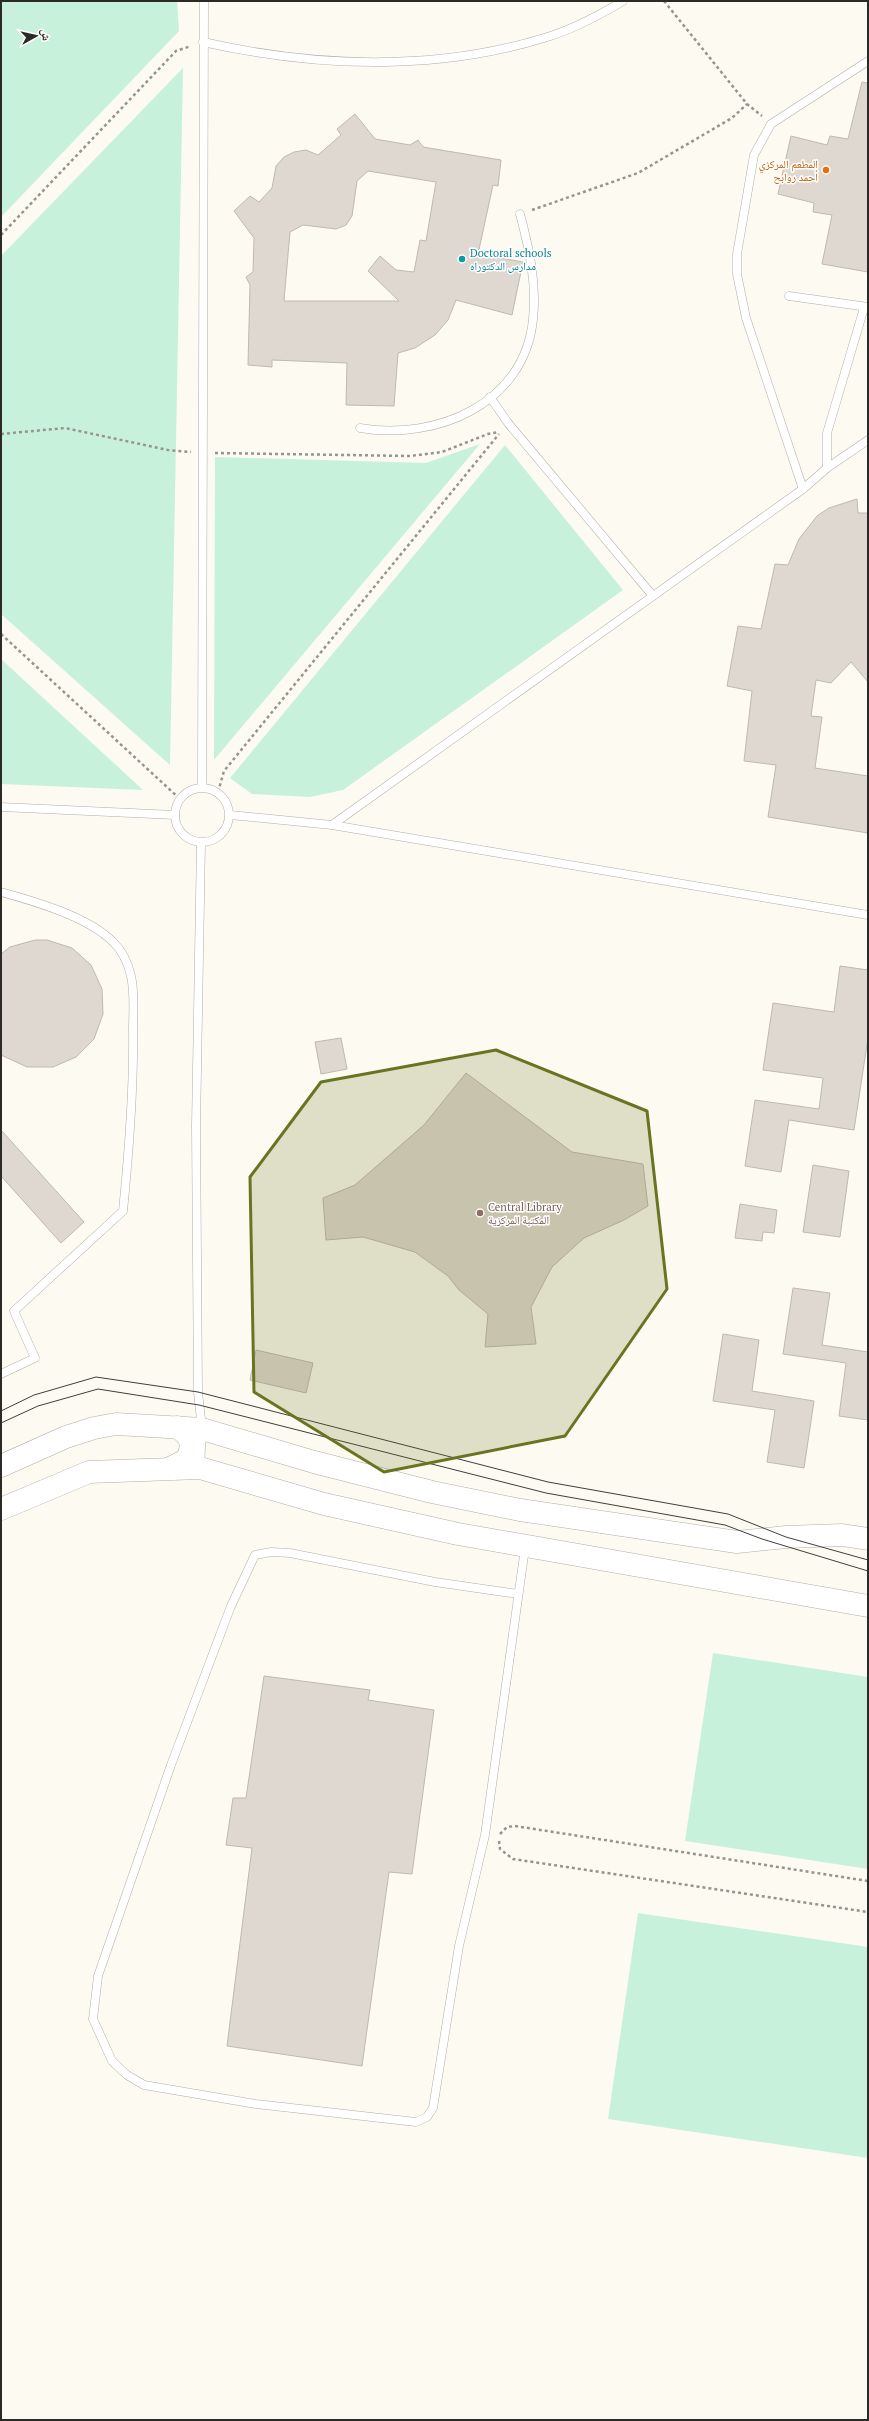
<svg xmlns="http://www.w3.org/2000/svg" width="869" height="2421" font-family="'PT Serif','Noto Naskh Arabic',serif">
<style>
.green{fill:#c7f1db}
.building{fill:#dfd8d1;stroke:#c0b8b3;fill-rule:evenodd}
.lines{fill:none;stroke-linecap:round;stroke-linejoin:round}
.lane-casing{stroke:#b0aea6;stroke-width:9}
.secondary-casing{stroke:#b0aea6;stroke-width:23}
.path{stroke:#96948e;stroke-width:2.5;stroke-dasharray:3 3;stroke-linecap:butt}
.lane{stroke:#fff;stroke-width:8}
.secondary{stroke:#fff;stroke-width:22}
.tram{stroke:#403f3c;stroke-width:1}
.marked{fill:#687520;fill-opacity:0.2;stroke:#687520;stroke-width:3;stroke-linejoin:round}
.food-dot{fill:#e8710a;stroke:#fff;stroke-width:1.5}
.culture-dot{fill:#0f9aa8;stroke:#fff;stroke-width:1.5}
.education-dot{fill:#8d6e63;stroke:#fff;stroke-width:1.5}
.labels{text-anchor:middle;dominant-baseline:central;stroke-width:3;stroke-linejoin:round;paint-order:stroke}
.food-label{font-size:11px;fill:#c56008;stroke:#fff;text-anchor:end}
.culture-label{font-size:11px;fill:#0d838f;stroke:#fff;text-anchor:start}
.education-label{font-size:11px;fill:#785e54;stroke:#fff;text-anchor:start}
</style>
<rect width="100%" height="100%" fill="#fdfaf2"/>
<!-- green -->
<g class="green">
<polygon points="1,1 177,1 179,31 1,217"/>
<polygon points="183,68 170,765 1,614 1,256"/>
<polygon points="480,444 214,760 215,457 426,463"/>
<polygon points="505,445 623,590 343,790 310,797 252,794 230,778"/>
<polygon points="1,659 143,790 1,784"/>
<polygon points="713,1653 868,1677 868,1869 685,1841"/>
<polygon points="638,1913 868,1947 868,2158 608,2119"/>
</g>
<!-- building -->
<g class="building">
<polygon points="862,82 868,83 868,272 822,264 832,215 813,212 814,203 778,194 791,136 827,145 830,136 848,139"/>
<path d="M355,114L375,139L410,145L418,140L423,147L501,160L498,186L493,185L478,254L523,262L512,315L456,300L448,320L435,335L415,348L398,353L394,406L346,405L347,363L272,360V367L248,365L250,285L246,277L253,272L254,238L234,211L250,196L259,202L272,188L276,166L284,157L294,152L306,150L318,155L341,135L337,129ZM368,171L436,182L426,241L420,240L414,272L396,270L380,256L368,271L399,301H284L290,232L303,225L336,229L346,225L352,216L357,181Z"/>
<polygon points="857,499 858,513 868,513 868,682 851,662 831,683 816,680 811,716 822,717 815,768 868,776 868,833 768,817 776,765 744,761 752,691 727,686 738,626 761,629 775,564 788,565 799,539 817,516 829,508"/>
<polygon points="35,940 47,940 72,948 91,965 102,989 103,1014 94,1039 76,1057 53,1067 27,1067 1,1055 1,954 10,947"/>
<polygon points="840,966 868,970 868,1038 854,1130 789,1120 781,1172 745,1166 755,1100 819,1109 823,1078 763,1070 773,1003 834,1012"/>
<polygon points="341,1038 347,1069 321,1074 315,1042"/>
<polygon points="466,1073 572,1152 643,1164 648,1206 624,1220 584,1238 552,1267 531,1307 536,1344 485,1347 488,1314 459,1290 448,1276 415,1252 363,1237 326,1240 323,1198 355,1185 424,1125"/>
<polygon points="1,1130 84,1222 61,1243 1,1176"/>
<polygon points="813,1165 849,1171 840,1237 803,1232"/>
<polygon points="740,1204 777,1210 774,1233 763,1232 762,1241 735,1238"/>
<polygon points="793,1288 830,1293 822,1345 868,1352 868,1420 839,1416 846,1363 783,1354"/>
<polygon points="723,1334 759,1340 752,1391 814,1401 804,1468 767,1462 775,1410 713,1401"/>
<polygon points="256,1350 313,1363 306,1393 250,1380"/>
<polygon points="264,1676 370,1690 368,1700 434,1710 412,1874 389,1872 362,2066 227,2046 252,1848 226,1845 233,1798 246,1798"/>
</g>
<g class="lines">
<!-- lane casing -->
<g class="lane-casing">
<g id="lane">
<path d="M203,42C314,67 434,72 544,38C572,30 598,16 623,1"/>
<polyline points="789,296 868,307"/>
<polyline points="490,397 508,423 653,596"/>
<path d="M360,428C436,441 525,404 533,319C537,283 529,248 520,214"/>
<polyline points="827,468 827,433 864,308"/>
<polyline points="803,489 746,318 737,274 737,254 754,155 771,124 868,61"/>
<polyline points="202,787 204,1"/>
<circle cx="202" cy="815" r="27"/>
<polyline points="1,807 175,815"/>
<polyline points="230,815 332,825 868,915"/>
<polyline points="332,825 803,489 827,468 868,440"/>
<path d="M1,892C34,901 89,917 113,942C123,951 128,963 131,976C135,993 133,1013 133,1030C134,1091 129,1151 123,1211L14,1311L35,1358L1,1374"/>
<polyline points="200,1467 202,1429 198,1392 196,1126 201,843"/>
<polyline points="518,1594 435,1582 290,1553 271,1552 255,1555 231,1606 171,1765 98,1976 93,2019 112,2061 127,2075 144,2085 256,2104 416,2122 427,2117 433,2108 459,1946 485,1835 525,1548"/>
</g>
</g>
<!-- secondary casing -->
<g class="secondary-casing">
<g id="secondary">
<polyline points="1,1466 66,1437 94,1428 116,1424 202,1429 314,1462 432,1492 520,1510 737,1542 786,1537 842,1535 868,1539"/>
<path d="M170,1468L186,1460C195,1444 191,1437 177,1427"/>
<polyline points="1,1509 89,1472 200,1468 324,1504 458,1534 868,1606"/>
</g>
</g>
<!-- path -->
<g class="path">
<polyline points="664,1 747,104 762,116"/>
<polyline points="532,210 638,173 732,118 747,104"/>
<polyline points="1,235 176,51 191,46"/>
<polyline points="1,434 65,428 168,450 191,452"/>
<polyline points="215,453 410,456 442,452 488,434 499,432"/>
<polyline points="1,634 180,799"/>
<polyline points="218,792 224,771 499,434"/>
<polyline points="500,1834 507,1827 515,1826 868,1881"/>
<polyline points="499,1841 500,1849 513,1859 868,1912"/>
</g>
<!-- lane -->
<use href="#lane" class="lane"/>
<!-- secondary -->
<use href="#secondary" class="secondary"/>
<!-- tram -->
<g class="tram">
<polyline points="1,1411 34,1395 96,1377 198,1392 548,1482 728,1514 786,1537 868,1560"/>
<polyline points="1,1423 38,1406 98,1389 199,1405 546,1493 725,1525 762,1539 868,1571"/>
</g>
</g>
<!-- marked area -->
<path class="marked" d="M496,1050L647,1111L667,1289L565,1436L384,1472L254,1392L250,1177L321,1082Z"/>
<!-- markers -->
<circle class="food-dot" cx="826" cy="170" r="4"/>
<circle class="culture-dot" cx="462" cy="259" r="4"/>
<circle class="education-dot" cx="480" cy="1213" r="4"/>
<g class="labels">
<!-- food labels -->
<g class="food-label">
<text x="818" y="164">المطعم المركزي<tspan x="818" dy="13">أحمد روابح</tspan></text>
</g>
<!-- culture labels -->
<g class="culture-label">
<text x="470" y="253">Doctoral schools<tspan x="470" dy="13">مدارس الدكتوراه</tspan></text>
</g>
<!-- education labels -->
<g class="education-label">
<text x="488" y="1207">Central Library<tspan x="488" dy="13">المكتبة المركزية</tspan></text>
</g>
</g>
<!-- border -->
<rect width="869" height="2421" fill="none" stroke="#2b2a27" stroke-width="4"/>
<!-- north arrow -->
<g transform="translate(36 36) rotate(82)" stroke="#ffffff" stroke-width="3" paint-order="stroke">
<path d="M0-3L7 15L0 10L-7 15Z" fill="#2b2a27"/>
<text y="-6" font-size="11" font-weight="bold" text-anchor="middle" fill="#2b2a27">ش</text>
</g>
</svg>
